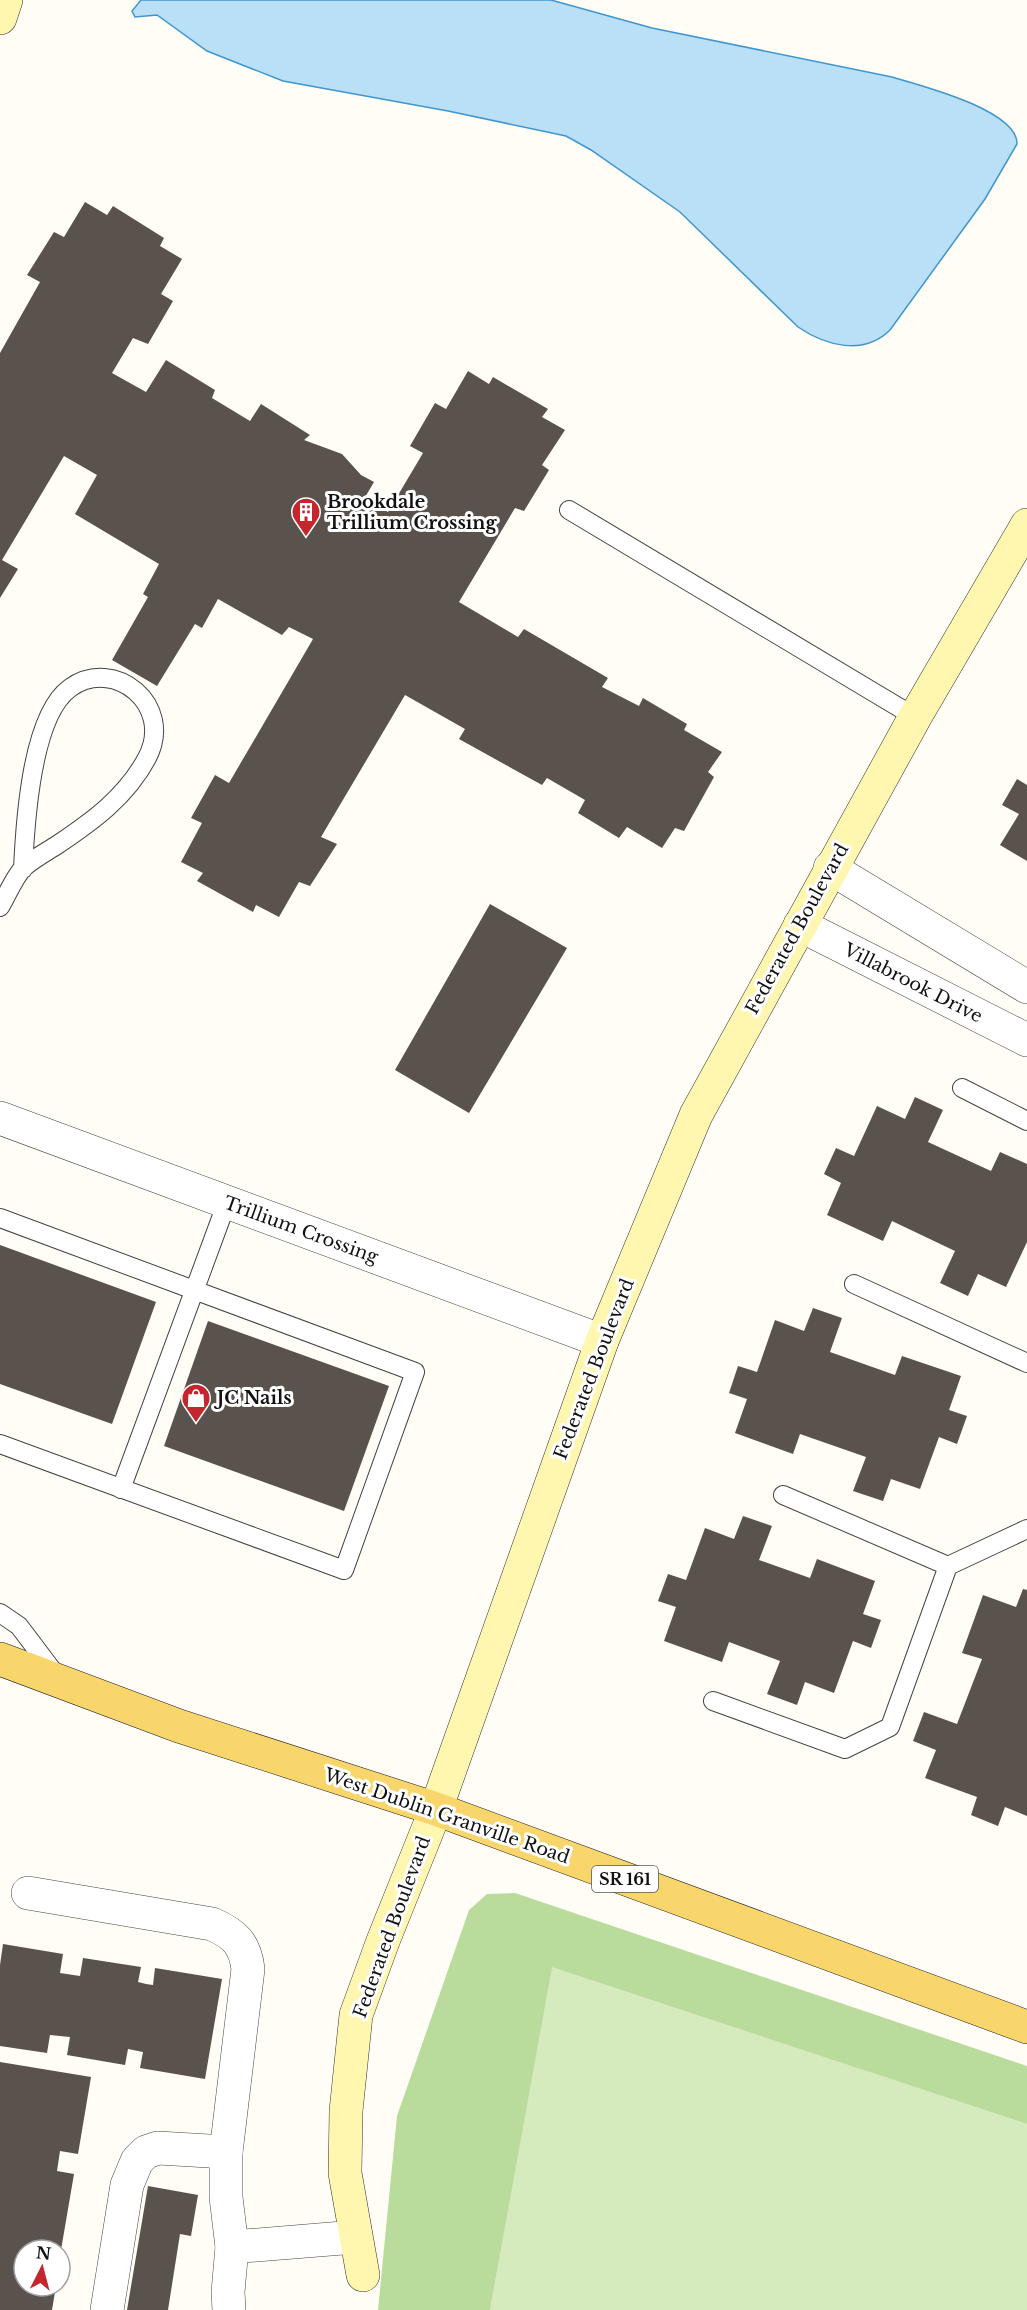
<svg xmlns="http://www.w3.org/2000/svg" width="1027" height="2310" font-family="'Libre Baskerville',serif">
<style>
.green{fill:#d5ebbd}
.forest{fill:#b9dc9c}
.water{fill:#b9e0f7;stroke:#3f96cf;stroke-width:1.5}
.building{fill:#5a524d}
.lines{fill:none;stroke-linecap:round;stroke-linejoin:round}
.lane-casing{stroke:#444;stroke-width:20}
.street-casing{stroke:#444;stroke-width:34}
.secondary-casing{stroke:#333;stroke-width:34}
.primary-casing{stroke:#222;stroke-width:34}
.lane{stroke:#fff;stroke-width:18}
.street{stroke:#fff;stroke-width:33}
.secondary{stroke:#fff6b0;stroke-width:33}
.primary{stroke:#f9d66b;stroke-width:33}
.labels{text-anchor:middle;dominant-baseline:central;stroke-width:6;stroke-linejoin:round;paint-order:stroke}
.shield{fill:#fff;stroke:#585858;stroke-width:1.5}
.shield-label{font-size:16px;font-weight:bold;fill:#111}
.poi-label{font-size:18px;font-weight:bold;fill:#111;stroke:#fff;text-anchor:start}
.street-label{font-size:18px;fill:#111;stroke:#fff}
</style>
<rect width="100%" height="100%" fill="#fffdf5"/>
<!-- green -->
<polygon class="green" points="551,1966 1027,2124 1027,2310 490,2310"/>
<!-- forest -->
<polygon class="forest" points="515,1893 1027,2066 1027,2124 552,1967 490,2310 378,2310 397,2116 469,1910 487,1894"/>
<!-- water -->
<path class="water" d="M141,0H551L652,28L892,77C919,85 1018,110 1017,144L985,199L890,330C864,356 826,346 798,327L680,212L591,150L566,136L448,111L283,81L207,51L157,15L135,17L132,11Z"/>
<!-- building -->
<g class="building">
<polygon points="85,202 107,215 113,206 164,238 160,246 182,259 161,294 173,301 148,344 133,338 112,373 146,392 166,360 215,390 212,398 250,421 261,404 310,435 304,440 342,454 361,475 374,482 364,499 388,512 423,453 410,446 435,403 446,409 468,371 489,384 493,377 548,409 542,417 565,430 542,465 549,470 524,511 515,508 459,602 518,637 524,629 608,678 602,687 639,706 643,698 687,724 684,730 722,752 708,772 714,777 684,831 675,828 662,848 627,827 619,838 578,813 585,800 547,778 542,785 459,739 465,729 405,695 321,837 337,844 310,886 299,882 279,917 256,905 253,912 197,881 203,873 181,862 202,823 191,818 215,775 229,783 313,639 289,627 282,635 218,599 202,628 195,624 157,686 112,660 148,597 143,594 159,564 75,514 97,475 64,456 2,560 18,569 0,598 0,353 40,282 27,275 54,232 64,237"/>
<polygon points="1017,779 1027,785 1027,861 1000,845 1019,814 1002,805"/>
<polygon points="490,904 567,948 469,1113 395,1070"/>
<polygon points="915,1097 943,1110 928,1142 991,1171 1000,1152 1027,1164 1027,1242 1006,1287 978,1274 968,1296 940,1283 955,1251 892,1221 883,1241 827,1215 841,1183 824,1174 836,1148 854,1156 877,1106 905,1119"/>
<polygon points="0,1245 156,1302 112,1424 0,1384"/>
<polygon points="813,1308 842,1318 830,1352 895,1375 902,1356 961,1376 949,1410 967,1416 957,1444 939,1437 920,1489 891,1479 883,1501 853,1491 866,1457 800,1434 793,1454 735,1433 747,1399 729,1393 738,1366 757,1372 775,1320 804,1331"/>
<polygon points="208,1321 389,1386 344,1511 164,1446"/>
<polygon points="743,1516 772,1526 759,1560 810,1578 817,1559 875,1581 863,1614 881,1620 871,1648 853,1641 834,1693 805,1682 797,1705 767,1694 780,1661 729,1642 722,1662 664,1641 676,1607 658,1601 668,1574 686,1580 705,1528 734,1539"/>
<polygon points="1023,1589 1027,1590 1027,1816 1005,1807 998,1826 971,1815 977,1797 925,1778 936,1750 913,1741 924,1712 957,1724 982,1659 962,1653 983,1595 1016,1607"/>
<polygon points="3,1944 63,1954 60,1973 80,1976 83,1958 141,1967 138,1982 146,1984 153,1985 155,1968 222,1979 205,2079 140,2068 143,2052 128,2049 125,2065 67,2055 70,2037 50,2035 47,2053 0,2046 0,1965"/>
<polygon points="0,2062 91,2077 78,2154 60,2151 57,2171 74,2174 61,2250 24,2250 24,2286 56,2286 52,2310 0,2310"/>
<polygon points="148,2186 198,2195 191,2236 180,2234 168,2310 127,2310"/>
</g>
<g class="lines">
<!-- lane casing -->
<g class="lane-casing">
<g id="lane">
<polyline points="569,510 915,717"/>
<path d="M0,907C7,895 14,878 23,868C33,859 46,852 57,845C93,821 126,797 147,758C175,705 114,656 70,688C31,716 25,825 23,869"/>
<polyline points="962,1088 1027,1121"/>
<polyline points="0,1218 415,1372 344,1570 0,1444"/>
<polyline points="854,1284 1027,1363"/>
<polyline points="121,1489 227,1202"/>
<polyline points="783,1495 948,1566"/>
<polyline points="0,1613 19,1626 56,1675"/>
<polyline points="713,1701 845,1749 890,1727 948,1566 1027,1529"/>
</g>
</g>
<!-- street casing -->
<g class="street-casing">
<g id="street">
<polyline points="830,868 1027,987"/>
<polyline points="800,925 1027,1040"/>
<polyline points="0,1118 602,1341"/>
<path d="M28,1893L212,1924C235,1934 245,1944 248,1969L226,2152V2197L232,2247L355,2237"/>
<polyline points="107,2310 127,2185 137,2161 146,2152 158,2148 226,2152"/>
<polyline points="229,2310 228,2292 232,2247"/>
</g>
</g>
<!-- secondary casing -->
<g class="secondary-casing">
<g id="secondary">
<polyline points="0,18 6,0"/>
<polyline points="363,2275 345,2173 346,2111 356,2015 383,1941 436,1809 602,1341 696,1115 915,717 1027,525"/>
</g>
</g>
<!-- primary casing -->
<g class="primary-casing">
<polyline id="primary" points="0,1659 179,1726 436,1809 1027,2027"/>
</g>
<!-- lane -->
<use href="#lane" class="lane"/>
<!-- street -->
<use href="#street" class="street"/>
<!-- secondary -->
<use href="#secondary" class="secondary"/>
<!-- primary -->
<use href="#primary" class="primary"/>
</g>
<!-- icons -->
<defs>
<g id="building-pin" transform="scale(1.5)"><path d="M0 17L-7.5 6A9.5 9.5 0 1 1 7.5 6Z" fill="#c4262e" stroke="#fff"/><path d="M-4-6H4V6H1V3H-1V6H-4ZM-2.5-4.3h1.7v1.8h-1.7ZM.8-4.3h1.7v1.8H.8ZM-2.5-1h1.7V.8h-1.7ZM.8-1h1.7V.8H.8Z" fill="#fff"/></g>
<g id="shop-pin" transform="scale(1.5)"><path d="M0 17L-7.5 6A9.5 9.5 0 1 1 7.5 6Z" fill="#c4262e" stroke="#fff"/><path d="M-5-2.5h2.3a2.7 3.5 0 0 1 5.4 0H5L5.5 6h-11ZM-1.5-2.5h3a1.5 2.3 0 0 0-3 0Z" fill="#fff"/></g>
</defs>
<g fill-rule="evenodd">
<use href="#building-pin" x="306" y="512"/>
<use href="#shop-pin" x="196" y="1398"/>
</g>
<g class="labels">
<!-- shield labels -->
<rect class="shield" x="592" y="1866" width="66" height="26" rx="4.5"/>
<g class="shield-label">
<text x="625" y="1879">SR 161</text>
</g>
<!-- poi labels -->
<g class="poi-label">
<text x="327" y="502">Brookdale<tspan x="327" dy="21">Trillium Crossing</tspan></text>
<text x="217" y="1398">JC Nails</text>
</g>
<!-- street labels -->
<g class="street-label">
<text transform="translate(797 929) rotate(-61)">Federated Boulevard</text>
<text transform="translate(913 983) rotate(27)">Villabrook Drive</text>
<text transform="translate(301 1230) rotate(20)">Trillium Crossing</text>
<text transform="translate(594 1369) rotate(-69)">Federated Boulevard</text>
<text transform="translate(447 1816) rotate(19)">West Dublin Granville Road</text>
<text transform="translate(392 1927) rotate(-70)">Federated Boulevard</text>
</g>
</g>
<!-- north arrow -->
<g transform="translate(42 2268) rotate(6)"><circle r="28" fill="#ffffff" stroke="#a0a0a0" stroke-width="1.5"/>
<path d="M0-4.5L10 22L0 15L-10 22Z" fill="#c4262e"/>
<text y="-9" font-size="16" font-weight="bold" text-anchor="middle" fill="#111111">N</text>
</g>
</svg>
